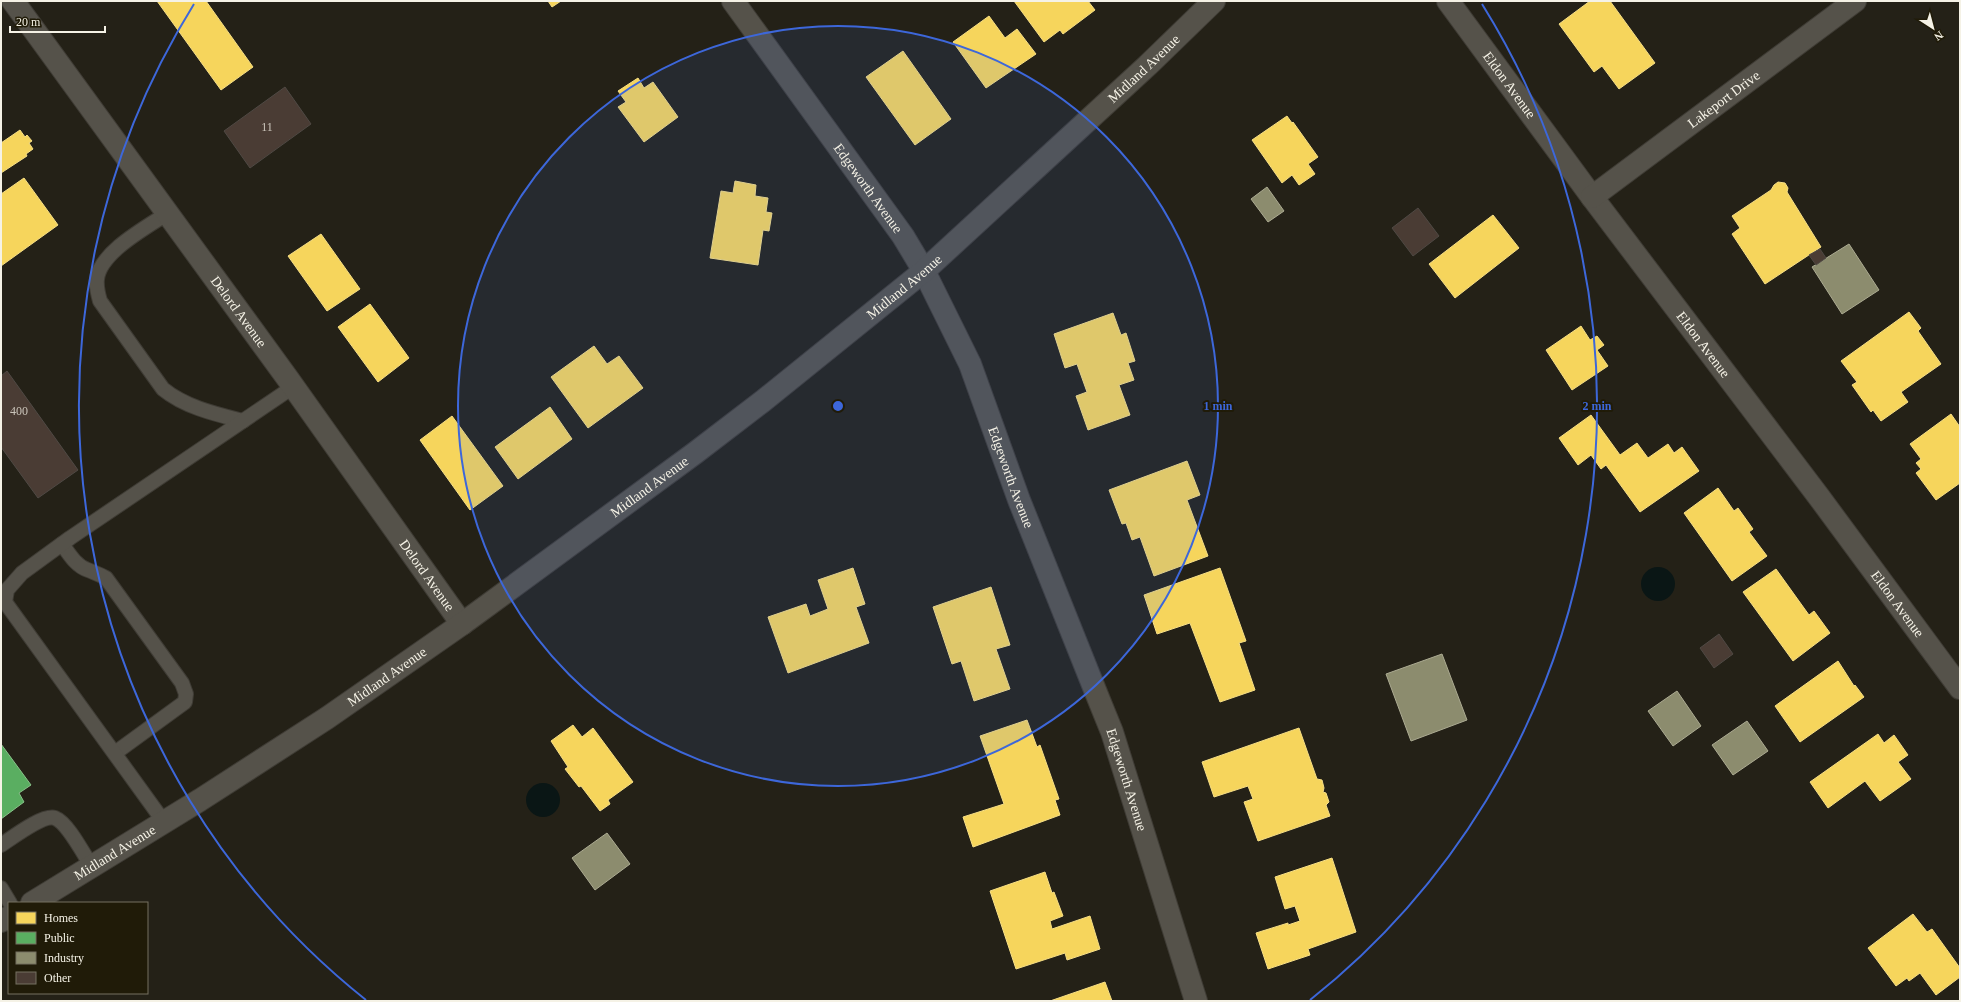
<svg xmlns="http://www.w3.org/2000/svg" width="1961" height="1002" font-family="Georgia,serif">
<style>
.water{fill:#0a1615}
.homes{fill:#f6d55c;stroke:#f6de85}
.public{fill:#5aae61;stroke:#88c289}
.industry{fill:#8c8c6e;stroke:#acab92}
.building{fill:#4a3c34;stroke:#4f4944}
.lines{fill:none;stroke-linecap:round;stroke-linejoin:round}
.service-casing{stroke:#3f3c35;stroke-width:16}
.minor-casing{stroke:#3f3c35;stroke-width:24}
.service{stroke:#55524a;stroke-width:14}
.minor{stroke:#55524a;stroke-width:22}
.ring{fill:none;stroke:#3d67da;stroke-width:2}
.labels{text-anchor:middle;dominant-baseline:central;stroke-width:4;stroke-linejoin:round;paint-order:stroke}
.number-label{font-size:12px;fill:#cac4ba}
.street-label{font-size:14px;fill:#f5f2e6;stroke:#201b08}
.centre{fill:#3d67da;stroke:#201b08;stroke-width:2}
.ring-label{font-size:12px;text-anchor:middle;font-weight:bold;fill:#3d67da;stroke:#201b08;stroke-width:4;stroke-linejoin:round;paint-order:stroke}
</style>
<rect width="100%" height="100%" fill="#242117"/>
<!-- water -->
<g class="water">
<circle cx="1658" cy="584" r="17"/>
<circle cx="543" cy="800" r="17"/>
</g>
<!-- homes -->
<g class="homes">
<polygon points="157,1 206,1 253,67 221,90"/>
<polygon points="548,1 561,1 552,7"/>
<polygon points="1014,1 1088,1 1095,10 1063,34 1060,30 1044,42"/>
<polygon points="1590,1 1610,1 1655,63 1619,89 1602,66 1594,72 1559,24"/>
<polygon points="989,16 1005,38 1017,29 1036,54 986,88 953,42"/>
<polygon points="903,51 951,119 915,145 866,77"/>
<polygon points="638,78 644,88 653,82 678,117 644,142 618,107 626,102 618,91"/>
<polygon points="1287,116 1292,123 1293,122 1318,157 1308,164 1315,174 1299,185 1292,175 1282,183 1252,140"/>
<polygon points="20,130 25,137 27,135 32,141 29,143 33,149 26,154 27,156 1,173 1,143"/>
<polygon points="24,178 58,225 1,266 1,194"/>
<polygon points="735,181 756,185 755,196 768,198 766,212 772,213 769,231 763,230 758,265 710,258 721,191 733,193"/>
<polygon points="1778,182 1785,183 1788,188 1787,192 1821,247 1765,284 1732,234 1740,228 1732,216 1771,190 1774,185"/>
<polygon points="1493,215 1519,248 1455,298 1429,264"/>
<polygon points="321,234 360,289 327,311 288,256"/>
<polygon points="370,304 409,358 378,382 338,327"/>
<polygon points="1909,312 1921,328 1918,331 1941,364 1901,392 1908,402 1881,421 1873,410 1871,412 1852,385 1857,382 1841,361"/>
<polygon points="1113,313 1121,335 1126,333 1135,361 1128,363 1134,380 1119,385 1130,415 1088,430 1076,396 1087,392 1077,364 1065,368 1054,334"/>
<polygon points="1581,326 1590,340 1597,336 1604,345 1597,350 1608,366 1572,390 1546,350"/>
<polygon points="594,346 607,364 619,356 643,388 588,428 551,377"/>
<polygon points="550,407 572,439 518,479 495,447"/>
<polygon points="1951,414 1960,427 1960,483 1936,500 1916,473 1921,469 1916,463 1921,459 1910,444"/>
<polygon points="1591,415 1620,455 1637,443 1648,458 1668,444 1674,453 1682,447 1699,471 1640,512 1606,465 1601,469 1591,455 1578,465 1559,438"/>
<polygon points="452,416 503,486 470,510 420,440"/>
<polygon points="1187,461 1200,495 1187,500 1208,556 1154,576 1140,537 1132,540 1126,523 1122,524 1109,490"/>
<polygon points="1718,488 1734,511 1738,508 1753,529 1749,532 1767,556 1732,581 1684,513"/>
<polygon points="853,568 865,604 856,607 869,643 788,673 768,617 806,604 810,616 828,609 818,580"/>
<polygon points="1220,568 1246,641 1239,643 1255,690 1220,702 1190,623 1157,634 1144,595"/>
<polygon points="1776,569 1809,615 1814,611 1830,633 1793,661 1743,592"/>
<polygon points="991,587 1010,645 996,649 1010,689 974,701 961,661 952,664 933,607"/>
<polygon points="1838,661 1854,686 1855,685 1864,697 1800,742 1775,706"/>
<polygon points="1027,720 1037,747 1040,745 1059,799 1055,800 1060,815 973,847 963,817 1004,804 980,736"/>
<polygon points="573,725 582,737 593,728 633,782 608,800 610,804 600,811 581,786 579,787 565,769 568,767 551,741"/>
<polygon points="1299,728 1317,779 1322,780 1324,788 1323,792 1326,793 1329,802 1326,805 1330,816 1258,841 1244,802 1253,799 1248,786 1214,797 1202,762"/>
<polygon points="1878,734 1884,743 1894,735 1908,755 1898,762 1911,779 1880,801 1865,781 1828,808 1810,782"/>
<polygon points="1332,858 1356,932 1308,949 1310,955 1268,969 1256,933 1288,923 1288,925 1300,921 1295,906 1285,909 1275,877"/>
<polygon points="1045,872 1052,893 1054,892 1063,916 1050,921 1052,929 1090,916 1100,949 1067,960 1065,953 1016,969 990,891"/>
<polygon points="1913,914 1927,932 1932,929 1960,968 1960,977 1936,995 1920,973 1909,981 1907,978 1896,986 1868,948"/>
<polygon points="1105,982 1112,1001 1050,1001"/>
</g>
<!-- public -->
<polygon class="public" points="1,744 31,785 19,793 24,802 1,819"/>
<!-- industry -->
<g class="industry">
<polygon points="1267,187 1284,211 1268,222 1251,199"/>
<polygon points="1849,244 1879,290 1842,314 1812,267"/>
<polygon points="1442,654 1467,720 1411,741 1386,674"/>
<polygon points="1677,691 1701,726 1673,746 1648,711"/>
<polygon points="1747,721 1768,751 1733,775 1712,745"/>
<polygon points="607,833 630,864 595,890 572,858"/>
</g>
<!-- building -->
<g class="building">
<polygon points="285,87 311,124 250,168 224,131"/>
<polygon points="1418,208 1439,236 1413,256 1392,228"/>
<polygon points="1820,249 1826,258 1816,265 1809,255"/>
<polygon points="7,371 78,470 38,498 1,447 1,376"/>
<polygon points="1719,634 1733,654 1714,668 1700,648"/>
</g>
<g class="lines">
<!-- service casing -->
<g class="service-casing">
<g id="service">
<path d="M168,213C147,227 100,252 97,279C96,287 98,294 100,301L163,389C185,407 215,414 243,421"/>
<path d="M62,544C69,554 76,566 88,570C95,573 99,574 106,578L182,683L186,694L185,702L115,753"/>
<polyline points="164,822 5,602 7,590 22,573 70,538 293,387"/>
<path d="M1,845C12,838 43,814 55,818C68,823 84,855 92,867"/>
<polyline points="1,888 10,903"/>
</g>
</g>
<!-- minor casing -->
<g class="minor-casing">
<g id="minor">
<path id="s1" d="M13,1L288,379L462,624"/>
<path id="s2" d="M733,1L903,236L924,271L970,364L1019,500L1099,700L1112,732L1196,1001"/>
<path id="s3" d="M1448,1L1592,197L1819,497L1960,688"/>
<path id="s4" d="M1592,197L1855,1"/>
<path id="s5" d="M32,903L200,800L327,718L462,624L695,453L763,401L924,271L1148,65L1214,1"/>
<polyline points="1,921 9,917"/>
</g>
</g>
<!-- service -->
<use href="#service" class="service"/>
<!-- minor -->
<use href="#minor" class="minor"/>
</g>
<!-- distance rings -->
<circle cx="838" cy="406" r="380" fill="#3d67da" fill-opacity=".12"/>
<g class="ring">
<circle cx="838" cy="406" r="380"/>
<path d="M366 1000A759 759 0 0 1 194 4M1482 4A759 759 0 0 1 1310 1000"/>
</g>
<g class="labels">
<!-- number labels -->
<g class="number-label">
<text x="267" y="127">11</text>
<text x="19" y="411">400</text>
</g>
<!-- street labels -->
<g class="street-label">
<text stroke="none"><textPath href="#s5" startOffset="1393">Midland Avenue</textPath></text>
<text stroke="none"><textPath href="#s3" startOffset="104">Eldon Avenue</textPath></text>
<text stroke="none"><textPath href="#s4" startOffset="164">Lakeport Drive</textPath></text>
<text stroke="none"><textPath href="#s2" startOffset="231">Edgeworth Avenue</textPath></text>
<text stroke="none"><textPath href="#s5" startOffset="1069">Midland Avenue</textPath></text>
<text stroke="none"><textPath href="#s1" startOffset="384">Delord Avenue</textPath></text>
<text stroke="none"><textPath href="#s3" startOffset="428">Eldon Avenue</textPath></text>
<text stroke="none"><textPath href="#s2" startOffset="555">Edgeworth Avenue</textPath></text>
<text stroke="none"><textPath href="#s5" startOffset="745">Midland Avenue</textPath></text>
<text stroke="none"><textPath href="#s1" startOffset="708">Delord Avenue</textPath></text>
<text stroke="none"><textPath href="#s3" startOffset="752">Eldon Avenue</textPath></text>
<text stroke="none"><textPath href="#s5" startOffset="421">Midland Avenue</textPath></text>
<text stroke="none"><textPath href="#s2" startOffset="879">Edgeworth Avenue</textPath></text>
<text stroke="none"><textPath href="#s5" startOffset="97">Midland Avenue</textPath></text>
</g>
</g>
<circle cx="838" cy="406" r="6" class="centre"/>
<g class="ring-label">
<text x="1218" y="410">1 min</text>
<text x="1597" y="410">2 min</text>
</g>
<!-- border -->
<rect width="1961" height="1002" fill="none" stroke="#f5f2e6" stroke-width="4"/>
<!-- legend -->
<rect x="8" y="902" width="140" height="92" fill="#201b08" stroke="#757161"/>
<rect x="16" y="912" width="20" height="12" fill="#f6d55c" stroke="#757161"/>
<text x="44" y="922" font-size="12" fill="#f5f2e6">Homes</text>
<rect x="16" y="932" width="20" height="12" fill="#5aae61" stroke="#757161"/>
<text x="44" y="942" font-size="12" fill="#f5f2e6">Public</text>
<rect x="16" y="952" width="20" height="12" fill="#8c8c6e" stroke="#757161"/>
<text x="44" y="962" font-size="12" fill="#f5f2e6">Industry</text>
<rect x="16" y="972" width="20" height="12" fill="#4a3c34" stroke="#757161"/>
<text x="44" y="982" font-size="12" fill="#f5f2e6">Other</text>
<!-- north arrow -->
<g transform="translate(1933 28) rotate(144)" stroke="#201b08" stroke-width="3" paint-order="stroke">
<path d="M0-3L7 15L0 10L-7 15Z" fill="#f5f2e6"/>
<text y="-6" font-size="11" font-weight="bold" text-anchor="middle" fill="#f5f2e6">N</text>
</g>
<!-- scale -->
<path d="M10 26v6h95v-6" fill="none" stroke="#f5f2e6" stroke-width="2"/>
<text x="16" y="26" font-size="12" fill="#f5f2e6" stroke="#201b08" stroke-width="3" paint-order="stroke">20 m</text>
</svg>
